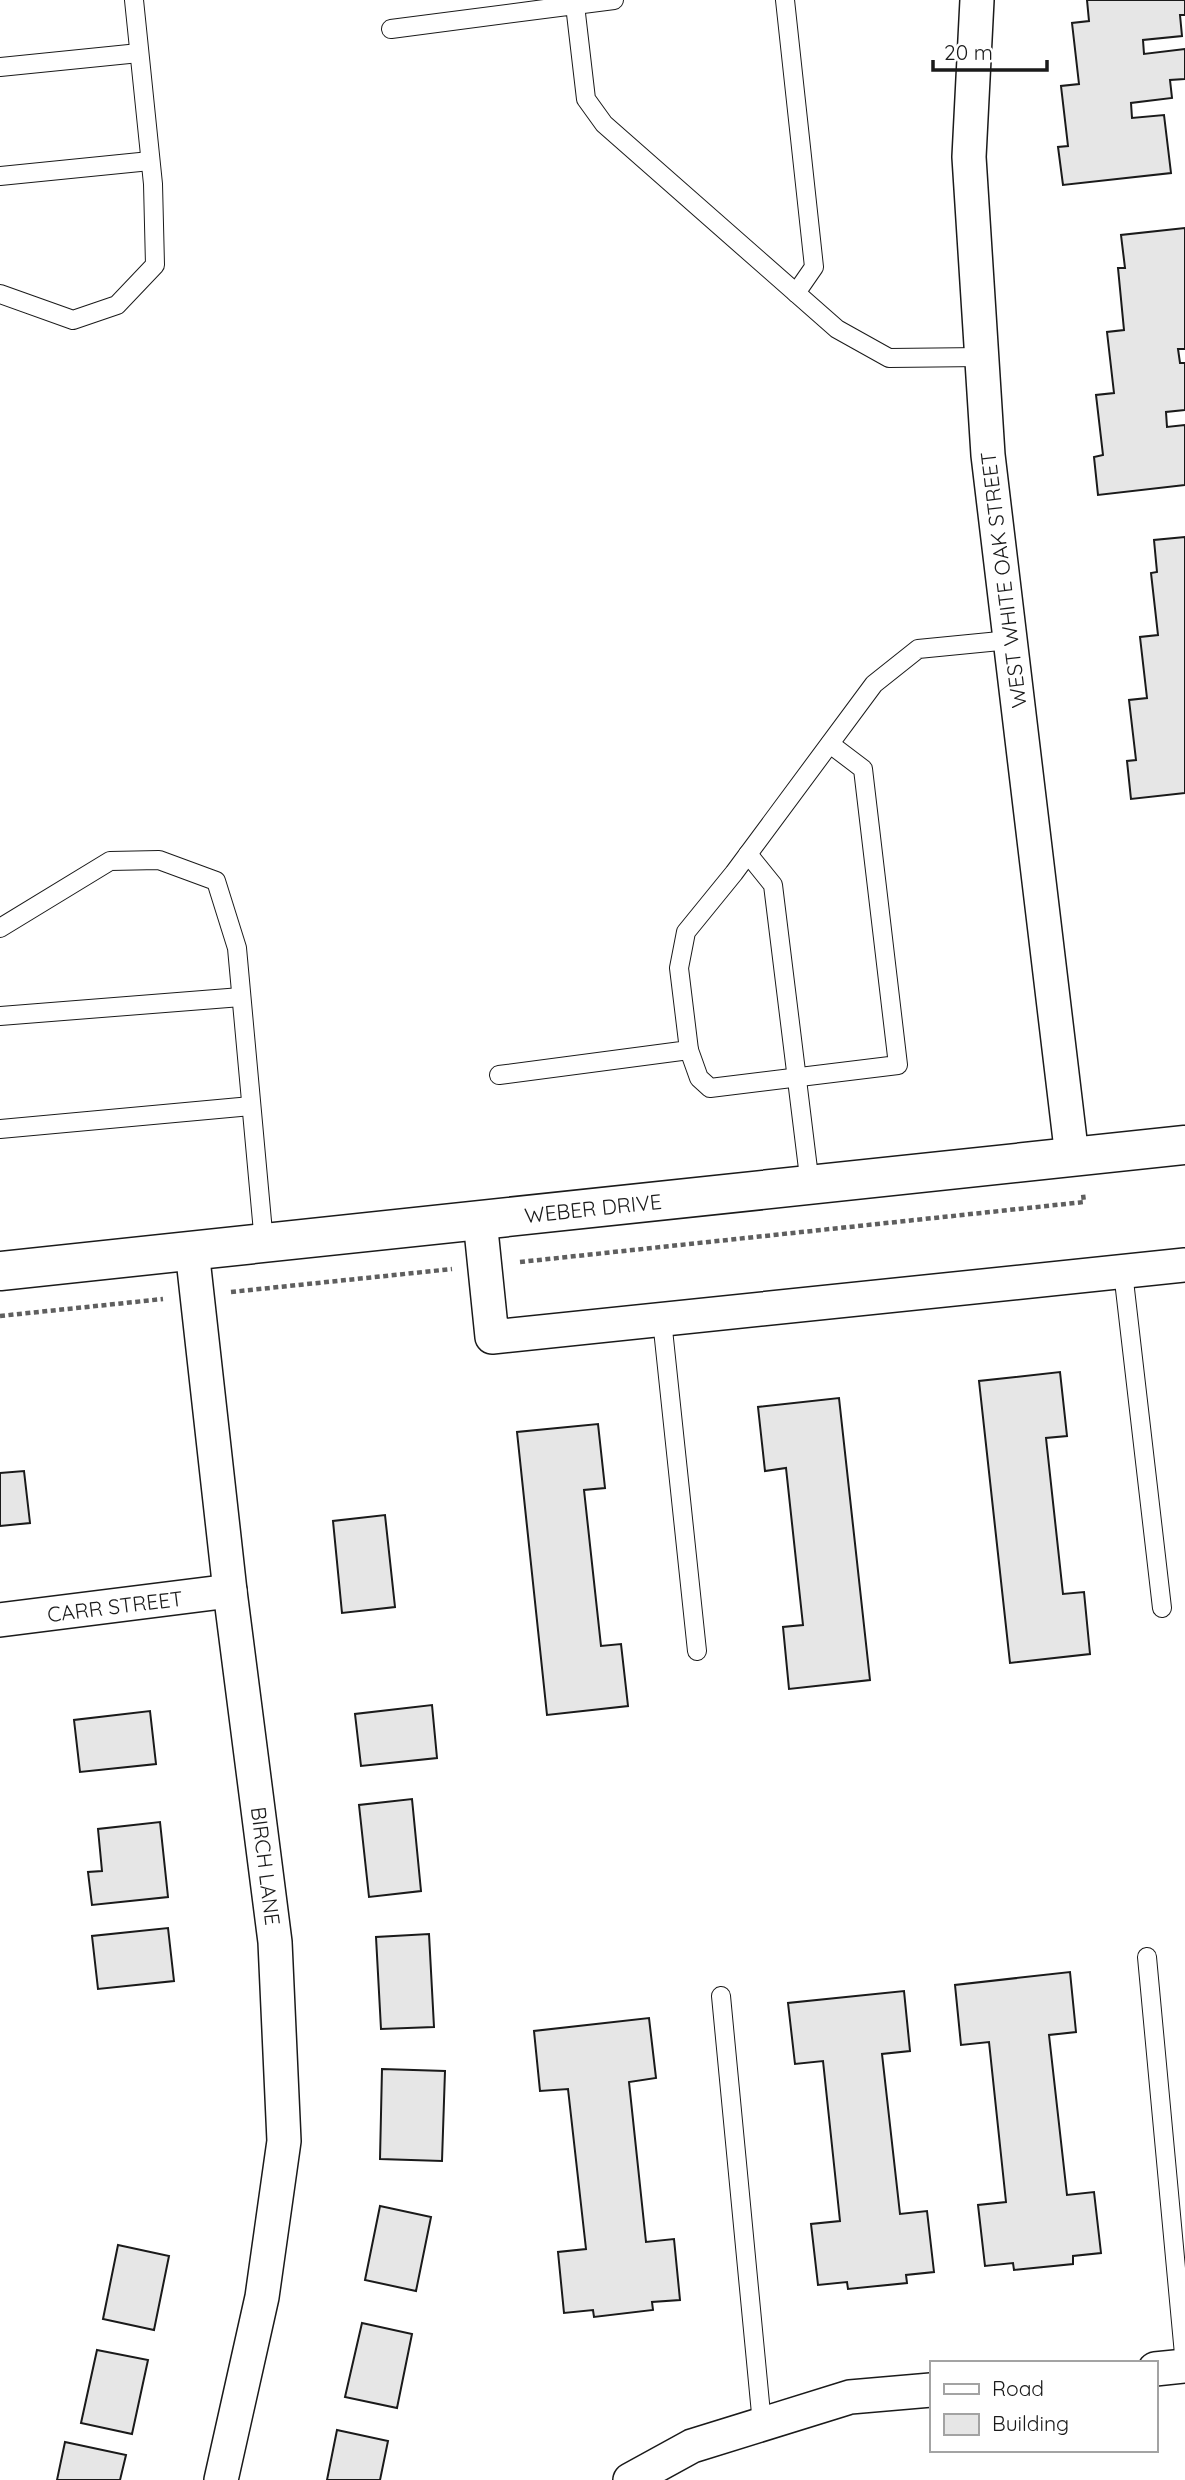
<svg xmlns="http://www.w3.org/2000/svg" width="1185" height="2480" font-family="Quicksand,sans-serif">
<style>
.building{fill:#e6e6e6;stroke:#1a1a1a;stroke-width:2}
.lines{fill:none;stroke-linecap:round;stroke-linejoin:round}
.service-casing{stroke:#1a1a1a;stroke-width:20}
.minor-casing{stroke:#1a1a1a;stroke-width:36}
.tertiary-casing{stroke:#1a1a1a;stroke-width:41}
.path{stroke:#5f5f5f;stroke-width:4.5;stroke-dasharray:5 3.5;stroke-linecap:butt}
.service{stroke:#fff;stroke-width:18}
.minor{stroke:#fff;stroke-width:33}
.tertiary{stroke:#fff;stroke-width:38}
.labels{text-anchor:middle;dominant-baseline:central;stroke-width:5;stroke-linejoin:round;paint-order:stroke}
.street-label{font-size:21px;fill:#1a1a1a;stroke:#fff}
</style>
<rect width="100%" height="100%" fill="#fff"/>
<!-- building -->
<g class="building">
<polygon points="1087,0 1185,0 1185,15 1180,15 1182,36 1143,40 1144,54 1185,49 1185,79 1170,80 1172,98 1131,103 1132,118 1164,115 1171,173 1063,185 1058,147 1068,146 1061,86 1079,84 1072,23 1089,21"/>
<polygon points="1185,228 1185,349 1178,349 1180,363 1185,363 1185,410 1166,412 1167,427 1185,425 1185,485 1098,495 1094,457 1103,455 1096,395 1114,393 1107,332 1124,330 1118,268 1125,268 1121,235"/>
<polygon points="1185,537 1185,793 1131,799 1127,761 1136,760 1129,700 1147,698 1140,637 1158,635 1151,573 1157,572 1154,540"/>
<polygon points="1060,1372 1067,1436 1046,1438 1063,1594 1084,1592 1090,1654 1010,1663 979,1381"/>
<polygon points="839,1398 870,1680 789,1689 783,1627 803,1625 786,1468 765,1471 758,1407"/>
<polygon points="598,1424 605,1488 584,1490 601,1646 621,1644 628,1706 547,1715 517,1432"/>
<polygon points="24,1471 30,1523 0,1526 0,1473"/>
<polygon points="385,1515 395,1607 342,1613 333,1521"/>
<polygon points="432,1705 437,1758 361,1766 355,1714"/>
<polygon points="150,1711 156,1764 80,1772 74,1720"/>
<polygon points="412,1799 421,1891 369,1897 359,1805"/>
<polygon points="160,1822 168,1897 92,1905 88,1872 102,1871 98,1829"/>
<polygon points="168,1928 174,1981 98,1989 92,1936"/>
<polygon points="429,1934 434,2027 381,2029 376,1937"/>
<polygon points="1070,1972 1076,2032 1049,2035 1067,2195 1094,2192 1101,2253 1073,2256 1073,2264 1014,2270 1013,2263 985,2266 978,2205 1006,2202 989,2042 961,2045 955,1985"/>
<polygon points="904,1991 910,2051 882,2054 900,2214 927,2211 934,2272 906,2275 907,2283 848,2289 847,2282 818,2285 811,2224 840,2221 823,2061 795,2064 788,2003"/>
<polygon points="649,2018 656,2078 629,2082 646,2242 674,2239 680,2300 652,2302 653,2310 594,2317 593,2310 564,2313 558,2252 586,2249 568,2089 540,2091 534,2031"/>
<polygon points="382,2069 445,2071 442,2161 380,2159"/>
<polygon points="380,2206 431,2217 416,2291 365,2280"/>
<polygon points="118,2245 169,2256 154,2330 103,2319"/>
<polygon points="362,2323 412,2334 397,2408 345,2397"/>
<polygon points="97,2350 148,2360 132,2434 81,2423"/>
<polygon points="337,2430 388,2441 380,2480 327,2480"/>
<polygon points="65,2442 126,2455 120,2480 57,2480"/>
</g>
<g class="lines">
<!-- service casing -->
<g class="service-casing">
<g id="service">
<polyline points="785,0 814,267 796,293"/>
<polyline points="575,5 614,0"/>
<polyline points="391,29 575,5 586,99 604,124 837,329 889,358 982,357"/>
<polyline points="0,67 139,53"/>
<polyline points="0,176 150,161"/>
<polyline points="0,294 73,320 117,305 155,265 153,184 134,0"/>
<polyline points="748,854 773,885 810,1185"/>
<polyline points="0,928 110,861 159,860 216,881 237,948 264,1243"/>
<polyline points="0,1016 241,997"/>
<polyline points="689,1050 699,1078 710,1088 898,1065 863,769 830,744"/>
<polyline points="499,1075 689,1050 679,968 686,932 734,873 874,684 918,649 1010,640"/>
<polyline points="0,1129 251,1106"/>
<polyline points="1123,1272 1162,1608"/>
<polyline points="662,1320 697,1651"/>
<polyline points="1147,1957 1185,2365"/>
<polyline points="721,1996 762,2424"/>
</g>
</g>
<!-- minor casing -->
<g class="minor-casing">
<g id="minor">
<polyline points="977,0 969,157 988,455 1072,1157"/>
<polyline points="480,1220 492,1337 1185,1265"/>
<polyline points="192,1250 230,1591 275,1942 284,2141 262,2297 221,2480"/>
<polyline points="0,1620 230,1591"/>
<polyline points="1155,2369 1185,2366"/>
<polyline points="630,2480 692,2446 850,2397 931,2390"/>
</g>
</g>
<!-- tertiary casing -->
<g class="tertiary-casing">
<polyline id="tertiary" points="0,1271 1185,1145"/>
</g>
<!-- path -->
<g class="path">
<polyline points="520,1262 1084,1202 1083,1194"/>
<polyline points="231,1292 452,1269"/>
<polyline points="0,1316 163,1299"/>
</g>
<!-- service -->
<use href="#service" class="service"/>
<!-- minor -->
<use href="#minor" class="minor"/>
<!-- tertiary -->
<use href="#tertiary" class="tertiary"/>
</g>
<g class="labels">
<!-- street labels -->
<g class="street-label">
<text transform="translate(1003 580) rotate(-97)">WEST WHITE OAK STREET</text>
<text transform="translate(593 1208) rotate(-6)">WEBER DRIVE</text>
<text transform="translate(115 1606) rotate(-7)">CARR STREET</text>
<text transform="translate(266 1866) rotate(83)">BIRCH LANE</text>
</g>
</g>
<!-- legend -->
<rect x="930" y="2361" width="228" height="91" fill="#ffffff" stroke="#a3a3a3" stroke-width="2"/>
<rect x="944" y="2384" width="35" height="10" fill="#ffffff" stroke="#a3a3a3" stroke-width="2"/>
<text x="992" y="2396" font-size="21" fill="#1a1a1a">Road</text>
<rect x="944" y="2414" width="35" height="21" fill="#e6e6e6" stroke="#a3a3a3" stroke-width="2"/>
<text x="992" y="2431" font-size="21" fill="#1a1a1a">Building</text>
<!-- scale -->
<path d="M933 60v10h114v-10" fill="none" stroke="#1a1a1a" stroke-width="3.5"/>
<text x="944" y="60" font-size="21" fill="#1a1a1a" stroke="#ffffff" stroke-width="5" paint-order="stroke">20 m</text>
</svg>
